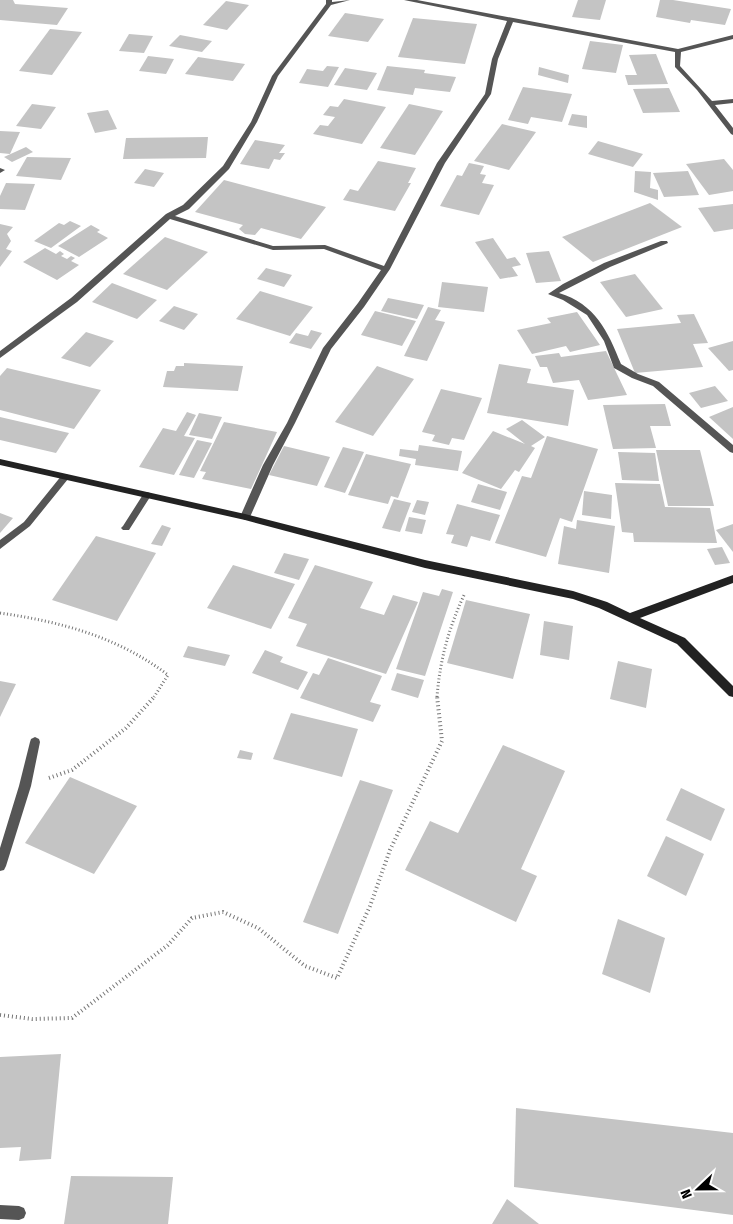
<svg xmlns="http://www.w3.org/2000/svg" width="733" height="1224" font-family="'Fira Sans Condensed',sans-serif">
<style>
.building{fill:#c4c4c4}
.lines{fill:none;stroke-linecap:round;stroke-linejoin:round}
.path-far1{stroke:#777;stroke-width:3;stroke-dasharray:1 2.5;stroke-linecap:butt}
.path{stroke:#777;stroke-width:4;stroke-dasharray:1 3;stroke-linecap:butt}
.street{fill:#555;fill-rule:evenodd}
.secondary{fill:#222;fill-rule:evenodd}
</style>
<rect width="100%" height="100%" fill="#fff"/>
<!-- building -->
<g class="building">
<polygon points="0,0 13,0 15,4 68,8 57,25 0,20"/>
<polygon points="578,0 606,0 600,20 572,17"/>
<polygon points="660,0 673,0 731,9 725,25 691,20 690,23 656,17"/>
<polygon points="226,1 249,5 227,30 203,25"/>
<polygon points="345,13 384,19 368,42 328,36"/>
<polygon points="413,18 477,24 465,64 398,57"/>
<polygon points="50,29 82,32 52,75 19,71"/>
<polygon points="129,34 153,36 144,53 119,51"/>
<polygon points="180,35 212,41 202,52 169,46"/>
<polygon points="590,41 623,45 616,73 582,69"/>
<polygon points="656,54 668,84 628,85 625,75 637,75 629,55"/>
<polygon points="148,56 174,59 166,74 139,71"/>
<polygon points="198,57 245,64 233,81 185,74"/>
<polygon points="327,66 339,67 328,87 299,83 307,69 323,71"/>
<polygon points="387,66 425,70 424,73 456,77 450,92 415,88 413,95 377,90"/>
<polygon points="539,67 569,75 568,83 538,75"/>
<polygon points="345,68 377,73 367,90 334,85"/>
<polygon points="523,87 572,94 562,122 531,117 528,124 508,120"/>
<polygon points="669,88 680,112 643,113 633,89"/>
<polygon points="344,99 386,107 362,144 313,134 320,125 328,126 335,117 323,115 330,106 338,107"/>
<polygon points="32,104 56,107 41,129 16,126"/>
<polygon points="409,104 443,111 415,155 380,148"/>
<polygon points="108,110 117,129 95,133 87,113"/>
<polygon points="572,114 587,116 587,128 568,125"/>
<polygon points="502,124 536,132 509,170 474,161"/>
<polygon points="0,131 20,132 10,154 0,153"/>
<polygon points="208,137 206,158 123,159 126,138"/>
<polygon points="255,140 285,145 279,153 285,153 280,160 274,159 269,169 240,164"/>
<polygon points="598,141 643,154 633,167 588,154"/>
<polygon points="26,147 33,152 12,162 4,157"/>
<polygon points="27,157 71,158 61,180 16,176"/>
<polygon points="724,159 733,170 733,191 709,195 686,164"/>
<polygon points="378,161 416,168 408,183 411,183 395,211 343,200 350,189 358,191"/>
<polygon points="469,163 484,166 480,174 486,175 482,183 494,185 479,215 440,206 457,175 462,176"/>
<polygon points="145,169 164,173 154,187 134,183"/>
<polygon points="635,171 651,172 650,188 658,190 658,200 634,192"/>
<polygon points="688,171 699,195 664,197 653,173"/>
<polygon points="224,180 326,207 301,239 261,228 255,235 245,234 239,229 243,225 195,212"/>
<polygon points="6,183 35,184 25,210 0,209 0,196"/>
<polygon points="650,203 682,227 593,262 562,237"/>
<polygon points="733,204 733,229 714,232 698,208"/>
<polygon points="70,221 81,226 51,248 34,241 59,223 64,225"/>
<polygon points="0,224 13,227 7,234 11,241 6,249 12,251 0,267"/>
<polygon points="91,225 100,230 97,232 108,238 79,257 58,246"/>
<polygon points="165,237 208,252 167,290 123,274"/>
<polygon points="493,238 507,259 515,257 521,265 512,267 518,276 500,279 475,242"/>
<polygon points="45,248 56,254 60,251 64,254 61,256 67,259 71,256 75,258 71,261 79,265 57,280 23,262"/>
<polygon points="549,251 561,281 536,283 526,253"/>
<polygon points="266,268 292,275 284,287 257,279"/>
<polygon points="635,274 663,309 626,317 600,282"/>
<polygon points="442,282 488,287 484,312 438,307"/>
<polygon points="112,283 157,300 137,319 92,302"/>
<polygon points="260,291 313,307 290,336 236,319"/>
<polygon points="388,298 424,305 417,319 381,311"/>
<polygon points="174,306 198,314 184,330 159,321"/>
<polygon points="428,307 441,310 435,320 445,322 427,361 404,356"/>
<polygon points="375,311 416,321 402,346 361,335"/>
<polygon points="577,312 600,345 570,352 566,346 532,354 517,330 551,323 547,318"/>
<polygon points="694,314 708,343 693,344 703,367 635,373 617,329 681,323 677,315"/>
<polygon points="311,330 322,333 311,349 289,343 296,333 308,336"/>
<polygon points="86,332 114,341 90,367 61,358"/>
<polygon points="733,341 733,370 729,371 708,348"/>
<polygon points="606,351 627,395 588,400 579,380 553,383 547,367 540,367 535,356 559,353 561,357"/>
<polygon points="184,363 243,366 238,391 163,387 167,371 174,371 176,366 184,366"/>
<polygon points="499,364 531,369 527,383 574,390 568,426 487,413"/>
<polygon points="377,366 414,379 373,436 335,422"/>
<polygon points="7,368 101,390 74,429 0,410 0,376"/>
<polygon points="715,386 728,401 701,408 689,393"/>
<polygon points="441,389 482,398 464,440 452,438 449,445 432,441 435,435 422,432"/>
<polygon points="665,404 671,426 650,426 656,448 613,449 603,405"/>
<polygon points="733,407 733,439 709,417"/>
<polygon points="187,412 196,415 184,436 195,438 174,475 139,467 163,428 176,431"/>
<polygon points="199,413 222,417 212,439 189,435"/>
<polygon points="0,417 69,433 56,453 0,440"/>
<polygon points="522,420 545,437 531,446 535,448 519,472 515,470 501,489 462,473 493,431 525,444 506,429"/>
<polygon points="224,422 277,432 251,489 202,479 206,472 200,471"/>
<polygon points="547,436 598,449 572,522 560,518 546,557 495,543 522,476 531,478"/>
<polygon points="197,440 212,443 194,478 179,475"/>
<polygon points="419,445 462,451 458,471 415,465 416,459 399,456 400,449 418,451"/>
<polygon points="284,446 330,457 317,486 269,475"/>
<polygon points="343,447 364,452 345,493 324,487"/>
<polygon points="656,450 700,450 714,506 668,506"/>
<polygon points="618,452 655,453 659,481 622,480"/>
<polygon points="366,454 411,464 398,498 391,496 388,504 348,495"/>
<polygon points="615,483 660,484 665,507 710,508 717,543 634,542 633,533 622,532"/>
<polygon points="478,484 507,492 500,510 471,502"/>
<polygon points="584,491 612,495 611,519 582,515"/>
<polygon points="394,499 411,503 400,532 382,528"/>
<polygon points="417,500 429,502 425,515 412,512"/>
<polygon points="457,504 500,515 490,541 471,536 467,547 451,543 454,535 446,534"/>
<polygon points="0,513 13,518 0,533"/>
<polygon points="409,517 426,520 422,534 405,531"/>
<polygon points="577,520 615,526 609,573 558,564 564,526 576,529"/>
<polygon points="733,524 733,552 716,530"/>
<polygon points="162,525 171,528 162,546 151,544"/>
<polygon points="96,536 156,553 117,621 52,600"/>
<polygon points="722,547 730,563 715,565 707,549"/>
<polygon points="284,553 309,559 299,580 274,573"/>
<polygon points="233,565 295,584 271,629 207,608"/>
<polygon points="315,565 373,582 360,608 384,615 393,595 418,602 386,674 296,646 307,624 288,618"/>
<polygon points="442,589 453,592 425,676 396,669 423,592 439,596"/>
<polygon points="466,600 530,614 513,679 447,663"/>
<polygon points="544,621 573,626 569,660 540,655"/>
<polygon points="188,646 230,655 225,666 183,657"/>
<polygon points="265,650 283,657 280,662 308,672 298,690 252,673"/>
<polygon points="328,658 382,676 370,702 381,705 373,722 300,698 313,673 319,675"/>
<polygon points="618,661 652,669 646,708 610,699"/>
<polygon points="397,673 424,680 418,698 391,690"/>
<polygon points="0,681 16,684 0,717"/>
<polygon points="291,713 358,729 342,777 273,759"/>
<polygon points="503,745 565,771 521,869 537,876 516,922 405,870 430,821 458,833"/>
<polygon points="240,750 253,753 251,760 237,758"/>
<polygon points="70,777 137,806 94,874 25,843"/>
<polygon points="360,780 393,790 338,934 303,922"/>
<polygon points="681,788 725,809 711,841 666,820"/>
<polygon points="666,836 704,854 686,896 647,876"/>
<polygon points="618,919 665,938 650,993 602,974"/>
<polygon points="61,1054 51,1159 19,1161 21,1147 0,1148 0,1057"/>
<polygon points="516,1108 733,1133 733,1215 514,1187"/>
<polygon points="71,1176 173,1177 168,1224 64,1224"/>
<polygon points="507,1199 539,1224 492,1224"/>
</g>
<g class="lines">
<!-- path-far1 -->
<g class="path-far1">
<path d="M0,613C62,622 118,637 168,675L154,697"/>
<path d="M437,697C440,659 449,627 465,593"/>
</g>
<!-- path -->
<g class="path">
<polyline points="49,778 72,770 126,728 155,696"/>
<polyline points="0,1015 32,1019 72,1018 168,945 192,918 223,912 258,928 305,966 337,978 370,906 390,850 442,741 437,696"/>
</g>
<!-- street -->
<g class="street">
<polygon points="326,0 332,0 332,2 350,0 331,5 278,76 257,122 229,169 189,209 175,216 273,246 325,245 384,266 437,163 485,94 492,59 507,21 404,0 417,0 678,49 733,35 733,39 681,52 680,66 712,101 733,99 733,103 715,105 733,128 733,135 731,134 697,90 675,67 675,52 513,22 498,59 491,94 445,163 390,269 364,307 331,349 295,423 273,465 250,517 245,520 240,517 263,465 287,423 323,348 358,303 381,270 324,249 273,250 170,219 77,302 0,358 0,351 71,298 166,214 183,205 223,166 251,122 272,76 326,4"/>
<polygon points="0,168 5,170 0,173"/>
<path d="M661,241H667L668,243L610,267L559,293C595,304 608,331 621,364L638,374L659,382L733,445V453L730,452L653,386L632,378L614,368L604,341L587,315L563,300L548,294L563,284L604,263Z"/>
<polygon points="65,474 68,475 70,477 68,479 30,526 0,549 0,540 24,522 62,475"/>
<polygon points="147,492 150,493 152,495 150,497 129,530 123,530 121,528 123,526 144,493"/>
<polygon points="35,737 39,739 40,742 31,786 6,866 4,870 0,871 0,848 19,786 30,742 31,739"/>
<polygon points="0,1205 19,1206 24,1208 26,1213 24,1218 19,1220 0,1219"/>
</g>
<!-- secondary -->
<polygon class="secondary" points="0,459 245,514 425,560 573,591 607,602 630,613 733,575 733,583 640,618 685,638 733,686 733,697 729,696 677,644 599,608 573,599 425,568 245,520 0,465"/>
</g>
<!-- north arrow -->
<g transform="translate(698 1189) rotate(248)" stroke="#ffffff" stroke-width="4" paint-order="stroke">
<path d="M0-4L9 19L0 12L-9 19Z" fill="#000000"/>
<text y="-8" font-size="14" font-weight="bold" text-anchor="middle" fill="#000000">N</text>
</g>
</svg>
